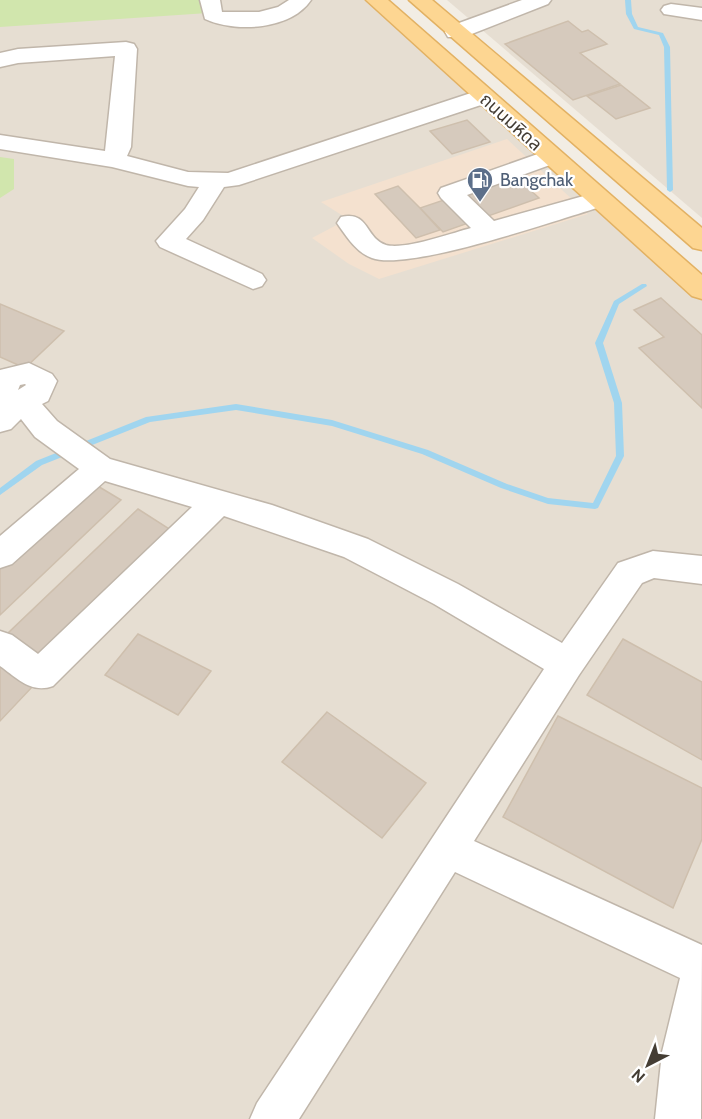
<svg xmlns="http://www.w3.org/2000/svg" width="702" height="1119" font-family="Cabin,'Noto Sans Thai',sans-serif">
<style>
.residential{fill:#e6ded2}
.commercial{fill:#f4e1cf}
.green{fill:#d1e6ad}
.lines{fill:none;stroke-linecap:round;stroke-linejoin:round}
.stream{fill:#a0d5ef;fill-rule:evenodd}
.building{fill:#d6cabd;stroke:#cebfad;stroke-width:1.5}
.minor-casing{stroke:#c0b6aa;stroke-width:3}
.major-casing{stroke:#e2b163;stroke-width:3}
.minor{fill:#fff;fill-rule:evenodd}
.major{fill:#fdd692;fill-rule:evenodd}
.labels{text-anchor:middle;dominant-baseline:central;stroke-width:4.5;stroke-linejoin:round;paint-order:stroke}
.far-street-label{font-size:18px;fill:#443d34;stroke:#fff}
.far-service-label{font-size:18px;fill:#4e5e75;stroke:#fff;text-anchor:start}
</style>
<rect width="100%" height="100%" fill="#f2ede4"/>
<!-- residential -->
<g class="residential">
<polygon points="0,0 370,0 702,299 702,1119 0,1119"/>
<polygon points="447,0 702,0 702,218"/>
</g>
<!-- commercial -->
<polygon class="commercial" points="507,139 588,214 379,279 349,264 312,238 348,219 321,202"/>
<!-- green -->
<g class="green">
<polygon points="0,0 202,0 208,13 0,27"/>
<polygon points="0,157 14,159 14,189 0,198"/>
</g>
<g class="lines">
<!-- stream -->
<g class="stream">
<polygon points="625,0 631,0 632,14 638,27 663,33 670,47 673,190 670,192 667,190 664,47 659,35 634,29 626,14"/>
<polygon points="642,284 646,284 647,286 619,304 603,343 622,403 624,456 598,508 595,509 548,504 501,488 422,454 332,426 236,410 150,422 42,465 0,495 0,488 36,461 146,417 236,404 332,420 428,450 507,484 548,498 593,503 616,456 614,403 595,343 614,301"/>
</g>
</g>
<!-- building -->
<g class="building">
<polygon points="568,21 582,32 588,30 607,44 580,53 620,84 573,100 505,44"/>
<polygon points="621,85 650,108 616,119 587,96"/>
<polygon points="467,120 490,142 452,154 430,131"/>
<polygon points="515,176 539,198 443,232 420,208"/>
<polygon points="398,186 420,208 440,230 416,238 375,194"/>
<polygon points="661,298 702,335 702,408 639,348 664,337 634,310"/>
<polygon points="0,304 64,331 25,368 0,357"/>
<polygon points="91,482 121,500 0,615 0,566"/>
<polygon points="138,509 171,530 40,658 7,634"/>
<polygon points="138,634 211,671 178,715 105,675"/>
<polygon points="623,639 702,682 702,760 587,695"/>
<polygon points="0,663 34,685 0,721"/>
<polygon points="327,712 426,783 382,838 282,762"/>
<polygon points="558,716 702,788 702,839 673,908 503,817"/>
</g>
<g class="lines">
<!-- minor casing -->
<g class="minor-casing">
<g id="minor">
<path d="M200,0H220L222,12H259L278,7L289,0H311C291,30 235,33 205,19Z"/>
<polygon points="522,0 551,0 548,4 464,37 448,37 445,32 448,27"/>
<polygon points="671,4 702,8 702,20 664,14 661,10 664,6"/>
<polygon points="126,42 134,44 137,49 131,147 127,156 188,172 228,173 474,92 490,92 493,97 490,102 239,185 224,187 203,220 186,239 262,274 266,280 262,286 253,289 160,247 156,241 185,209 199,187 188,186 112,167 0,149 0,135 105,151 115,56 18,63 0,67 0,53 18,49"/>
<path d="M549,150L558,152L561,157L558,162L467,195L494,221L598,192L607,195L611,200L607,205C562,218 409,272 372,258C357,253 346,236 337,223L341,217C369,210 365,238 386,245C405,250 452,233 471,228L441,198L438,193L441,188Z"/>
<path d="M29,363L52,374L57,381L48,401L42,404L57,421L110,459L272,505L368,539L458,584L562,643L618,563L653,551L702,556V584L654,578L642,583L579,675L474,841L702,945L701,1119H655L662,1052L680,978L455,872L299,1119H250L257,1103L544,669L434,604L344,557L224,516L53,686C31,694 17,678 0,666V631L12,635L38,654L192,507L105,481L12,564L0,568V536L79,469L35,437L21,419L11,429L0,432V370ZM20,385L25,384L26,385L18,390Z"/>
</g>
</g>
<!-- major casing -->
<g class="major-casing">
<g id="major">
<polygon points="366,0 388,0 702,275 702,299 692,296"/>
<polygon points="409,0 432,0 702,228 702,250 693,248"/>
</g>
</g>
<!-- minor -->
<use href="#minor" class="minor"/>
<!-- major -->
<use href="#major" class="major"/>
</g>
<!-- icons -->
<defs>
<g id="fuel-pin" transform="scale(1.35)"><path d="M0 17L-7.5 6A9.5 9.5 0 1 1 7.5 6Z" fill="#5c6f8a" stroke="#fff"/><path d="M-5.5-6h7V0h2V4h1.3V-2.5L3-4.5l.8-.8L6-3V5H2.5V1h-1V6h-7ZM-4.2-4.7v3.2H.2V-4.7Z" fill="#fff"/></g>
</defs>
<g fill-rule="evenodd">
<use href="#fuel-pin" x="480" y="180"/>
</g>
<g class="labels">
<!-- far-street labels -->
<g class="far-street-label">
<text transform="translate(511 122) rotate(42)">ถนนมหิดล</text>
</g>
<!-- far-service labels -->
<g class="far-service-label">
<text x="500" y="180">Bangchak</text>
</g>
</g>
<!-- north arrow -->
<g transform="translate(648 1065) rotate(222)" stroke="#ffffff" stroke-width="4.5" paint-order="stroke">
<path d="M0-4.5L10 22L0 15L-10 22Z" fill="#443d34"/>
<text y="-9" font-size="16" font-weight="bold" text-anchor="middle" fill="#443d34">N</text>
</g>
</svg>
